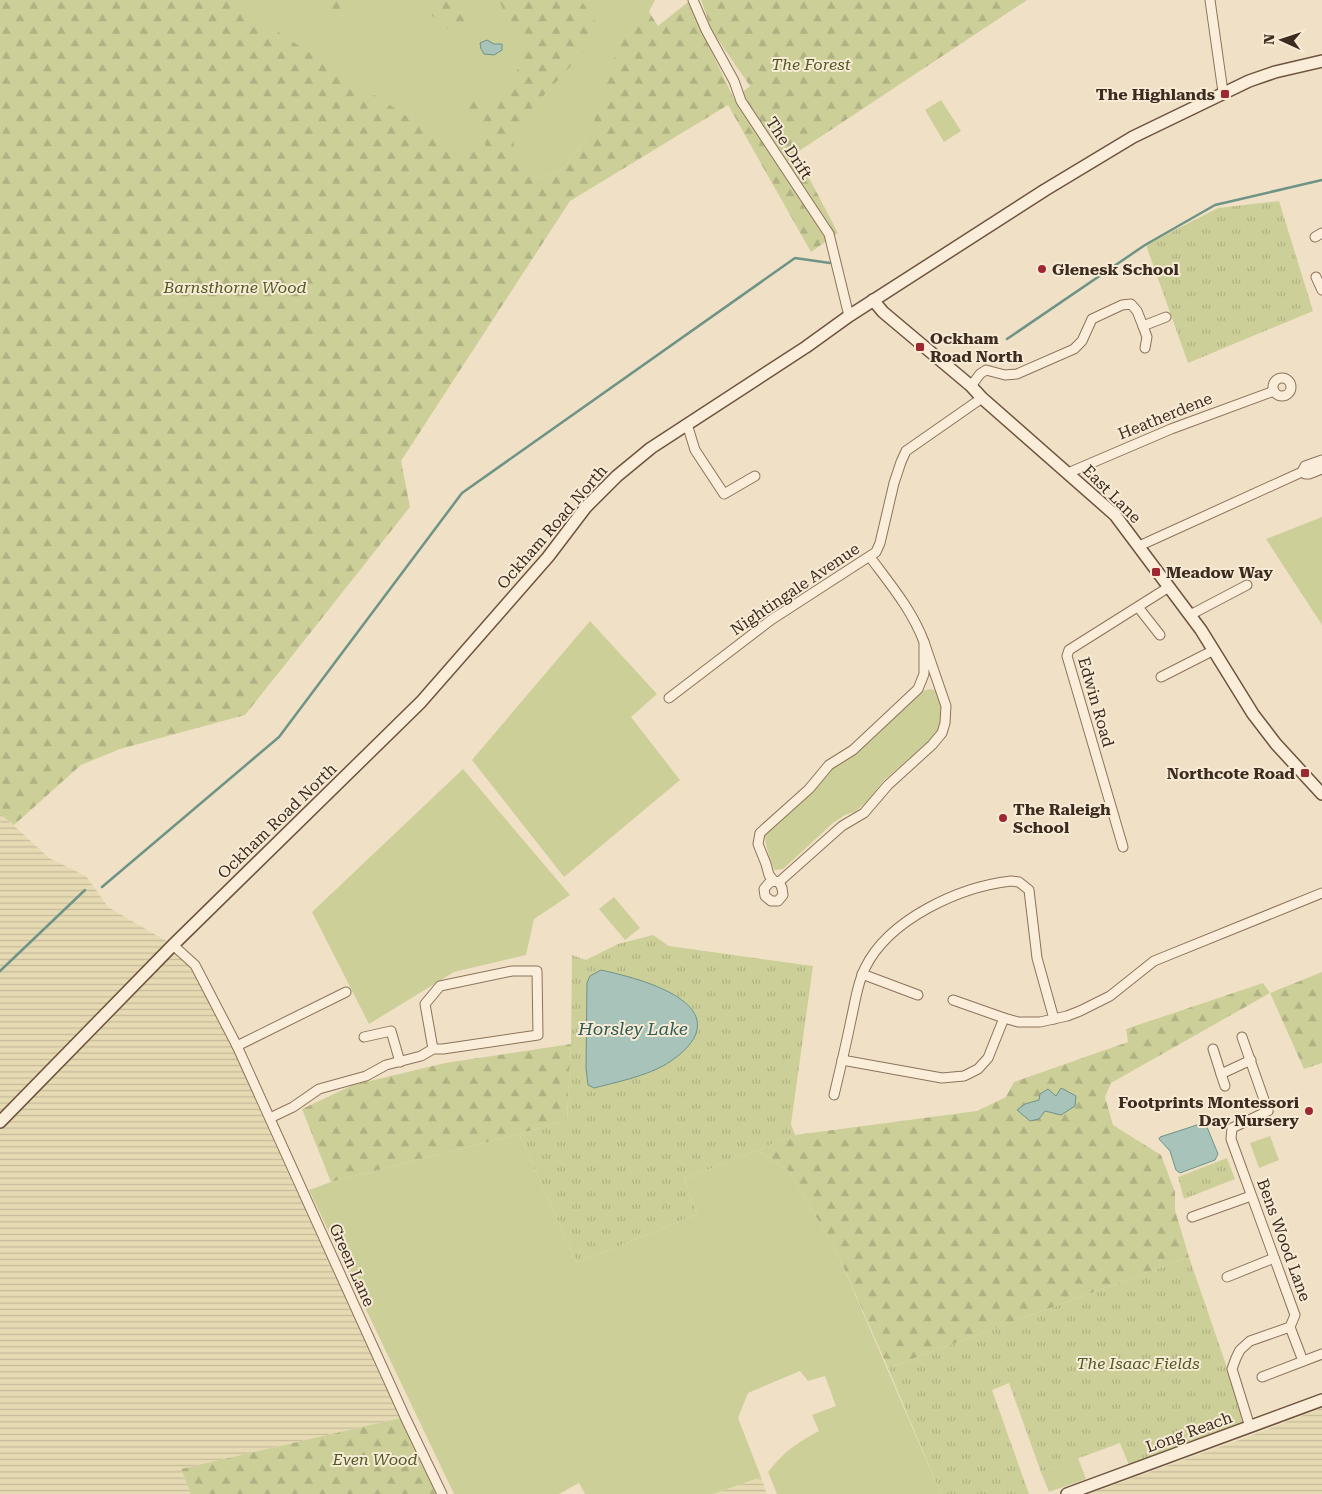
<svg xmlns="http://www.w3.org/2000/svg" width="1322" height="1494" font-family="'Roboto Serif',serif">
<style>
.farmland{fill:url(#farmland-rules)}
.grass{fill:#cdcf99}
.forest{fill:url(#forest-firs)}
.park{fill:url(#park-tufts)}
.water{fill:#a8c4ba;stroke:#6e9387}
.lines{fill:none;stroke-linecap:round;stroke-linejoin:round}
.stream{stroke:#6e9387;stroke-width:2.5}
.street-casing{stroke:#8d725b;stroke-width:11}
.secondary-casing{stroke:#6f533e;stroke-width:14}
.street{stroke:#faeeda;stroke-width:9}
.secondary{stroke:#faeeda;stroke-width:11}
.poi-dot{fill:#9e2831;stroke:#f7ebd6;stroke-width:2}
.labels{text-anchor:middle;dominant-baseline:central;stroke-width:4;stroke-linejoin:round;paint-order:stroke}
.park-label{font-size:16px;font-style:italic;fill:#505a25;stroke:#f7ebd6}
.poi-label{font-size:16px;font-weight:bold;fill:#3c2b1f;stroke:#f7ebd6;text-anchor:start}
.street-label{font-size:16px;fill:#3c2b1f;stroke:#f7ebd6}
.water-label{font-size:18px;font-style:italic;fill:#2e5d56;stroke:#f7ebd6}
</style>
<defs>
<pattern id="farmland-rules" width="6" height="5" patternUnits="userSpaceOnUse" patternTransform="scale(1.25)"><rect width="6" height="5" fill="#e6dab3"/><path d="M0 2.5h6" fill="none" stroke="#c6bb9a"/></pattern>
<pattern id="forest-firs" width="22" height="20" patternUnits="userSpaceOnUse" patternTransform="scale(1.25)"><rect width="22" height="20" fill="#cdcf99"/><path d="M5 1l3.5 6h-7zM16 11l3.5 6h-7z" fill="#b1b283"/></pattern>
<pattern id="park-tufts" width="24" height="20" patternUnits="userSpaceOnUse" patternTransform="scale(1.25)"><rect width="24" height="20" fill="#cdcf99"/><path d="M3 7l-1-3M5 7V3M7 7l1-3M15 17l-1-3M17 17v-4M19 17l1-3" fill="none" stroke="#b1b283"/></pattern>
</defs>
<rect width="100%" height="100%" fill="#f0e1c6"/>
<!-- farmland -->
<g class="farmland">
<polygon points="0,813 49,858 86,876 108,907 173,945 195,965 405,1417 181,1469 191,1494 0,1494"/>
<polygon points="1322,1408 1322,1494 1088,1494 1242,1439"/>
<polygon points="761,1477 767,1494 713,1494"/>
</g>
<!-- grass -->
<g class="grass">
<polygon points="170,0 655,0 649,12 657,27 590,133 562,170 511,188"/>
<polygon points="941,100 961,131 944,142 925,110"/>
<polygon points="1322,517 1322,625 1266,539"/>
<polygon points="590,621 657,694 631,717 680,780 564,877 472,760"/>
<path d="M930,689L938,691L943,708L942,723L933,737L883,781L867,802L854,812L845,815L833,823L783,869L775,870C771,865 764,840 765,834L824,773L918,692Z"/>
<polygon points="463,769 570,895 534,919 526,955 454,972 369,1024 312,912"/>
<polygon points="614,897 640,928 625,940 599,909"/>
<path d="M519,1134L577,1263L697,1214L684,1179L757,1150L788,1170L836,1250L941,1494H777L768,1472C785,1451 795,1444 819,1431L812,1415L836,1406L825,1376L808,1381L800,1371L748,1393L738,1418L761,1477L713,1494H585L579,1483L559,1494H454L309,1190L331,1182Z"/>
<polygon points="1270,1136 1279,1160 1259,1168 1250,1143"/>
<polygon points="1078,1458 1086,1479 1049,1492 1041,1472"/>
</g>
<!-- forest -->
<g class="forest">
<polygon points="0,0 229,0 463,153 485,149 486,134 451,106 460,100 492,102 509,95 523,53 499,0 581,0 602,32 512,130 515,155 536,179 562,170 590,133 621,37 649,12 658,26 688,2 734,99 750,86 712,31 701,0 1027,0 796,153 838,233 811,252 728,105 570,201 401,461 410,507 245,715 120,749 81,765 14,825 0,814"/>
<polygon points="309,0 344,0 340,16 317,8"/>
<polygon points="422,0 460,0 468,26 459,38 430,14"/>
<polygon points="1322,972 1322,1063 1304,1069 1270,993 1111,1083 1105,1097 1113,1125 1161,1155 1175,1192 1175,1210 1189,1257 888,1368 836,1250 788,1170 757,1150 795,1135 977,1111 1006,1097 1014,1082 1128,1042 1126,1029 1263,983 1270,993"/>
<polygon points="571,1044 567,1120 519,1134 331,1182 302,1109 353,1085 445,1063"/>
<polygon points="405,1417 442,1494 191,1494 181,1469"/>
</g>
<!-- park -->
<g class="park">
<polygon points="1279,201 1313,311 1188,363 1146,245 1218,208"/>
<polygon points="653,935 669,946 813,966 791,1124 795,1135 684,1179 697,1214 577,1263 519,1134 567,1120 571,1044 572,955 586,960 618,944"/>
<polygon points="1227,1158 1235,1179 1184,1199 1178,1177"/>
<polygon points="1189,1257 1246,1423 1131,1470 1120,1443 1041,1472 1009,1383 992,1390 1029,1494 941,1494 888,1368"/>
</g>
<!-- water -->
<g class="water">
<polygon points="487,40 494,44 502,44 502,50 494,55 484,54 481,49 480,43"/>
<path d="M601,970C628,976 716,996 694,1038C687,1050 675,1059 663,1066C642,1077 617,1082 594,1088L588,1085L586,1068L587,983L590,976Z"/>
<polygon points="1061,1088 1076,1096 1075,1106 1061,1115 1045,1111 1039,1119 1030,1121 1017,1110 1025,1104 1039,1100 1040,1094 1048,1089 1056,1096"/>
<polygon points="1200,1124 1207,1127 1218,1154 1215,1160 1180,1173 1176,1170 1170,1151 1159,1139 1160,1137"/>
</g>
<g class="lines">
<!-- stream -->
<g class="stream">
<polyline points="1007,339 1145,245 1215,205 1322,180"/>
<polyline points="102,887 279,737 462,493 795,258 830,263"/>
<polyline points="0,971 85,890"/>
</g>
<!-- street casing -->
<g class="street-casing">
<g id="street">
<polyline points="693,0 706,30 734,81 741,101 829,234 849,316"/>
<polyline points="1210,0 1223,92"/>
<polyline points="1315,237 1322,233"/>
<polyline points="1316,277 1322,290"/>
<polyline points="1143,326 1147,337 1145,348"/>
<circle cx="1282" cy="387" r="9"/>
<polyline points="971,386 980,374 986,370 1005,375 1017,374 1074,349 1082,341 1092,319 1122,305 1131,304 1137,311 1143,326 1166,317"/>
<polyline points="687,424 695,450 724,494 755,476"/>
<polyline points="1322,460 1305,466 1303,470 1305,474 1309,474 1322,469"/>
<polyline points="1068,473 1171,429 1274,391"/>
<polyline points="1139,546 1304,471"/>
<path d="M870,557C890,584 912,610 924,642"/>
<polyline points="1138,607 1160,635"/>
<polyline points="1190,615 1247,585"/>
<polygon points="924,642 946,706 945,723 942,733 932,745 888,785 864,813 842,826 779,882 774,881 769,875 766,864 758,844 760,833 809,789 829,765 853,750 918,689 924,674"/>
<polyline points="1161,677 1214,650"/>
<polyline points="669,698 771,620 876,552 880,543 894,483 901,462 906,451 982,398"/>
<polyline points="1123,847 1067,656 1069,650 1169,587"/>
<polyline points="774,881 769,883 764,889 765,896 771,901 778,901 783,895 782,888 779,882"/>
<polyline points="173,945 195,965 237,1046 405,1417 442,1494"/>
<polyline points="862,974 918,995"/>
<polyline points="953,1000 1004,1018"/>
<polyline points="364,1037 391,1031 400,1062"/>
<polyline points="1242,1037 1268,1111 1232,1128 1231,1139 1295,1315 1290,1327 1250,1341 1240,1350 1236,1358 1232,1369 1250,1427"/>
<polyline points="237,1046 346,992"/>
<polyline points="1213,1049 1221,1074 1251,1060"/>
<polyline points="842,1060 942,1078 964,1076 978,1069 988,1058 1004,1018 1018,1022 1040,1022 1067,1016 1080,1011 1110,996 1154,961 1322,893"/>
<polyline points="1221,1074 1225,1086"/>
<path d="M834,1095C840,1070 846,1045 851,1020C855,1003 857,984 865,968C889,919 959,887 1011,881L1019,882L1029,890L1037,958L1054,1019"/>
<polyline points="270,1118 293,1107 319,1089 366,1076 386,1065 421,1056 433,1049 443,1049 538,1035 537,971 512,971 440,986 425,1004 433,1049"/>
<polyline points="1192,1217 1251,1196"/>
<polyline points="1227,1277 1274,1258"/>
<polyline points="1290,1327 1303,1361"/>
<polyline points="1262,1377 1322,1354"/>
</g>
</g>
<!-- secondary casing -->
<g class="secondary-casing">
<g id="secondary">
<polyline points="873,300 883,312 971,386 982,398 1115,515 1201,630 1253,714 1276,744 1322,794"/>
<polyline points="0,1122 173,945 421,702 548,557 586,507 617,476 651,448 806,347 849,316 1045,190 1133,137 1249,81 1275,72 1322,61"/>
<polyline points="1067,1494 1322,1400"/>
</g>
</g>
<!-- street -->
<use href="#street" class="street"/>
<!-- secondary -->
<use href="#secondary" class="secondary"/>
</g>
<!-- markers -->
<g class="poi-dot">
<rect x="1220" y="89" width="10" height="10" rx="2.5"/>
<circle cx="1042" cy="269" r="5"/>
<rect x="915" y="342" width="10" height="10" rx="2.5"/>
<rect x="1151" y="567" width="10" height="10" rx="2.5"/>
<rect x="1300" y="768" width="10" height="10" rx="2.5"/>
<circle cx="1003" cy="818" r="5"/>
<circle cx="1309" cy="1111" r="5"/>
</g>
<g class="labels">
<!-- park labels -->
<g class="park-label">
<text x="811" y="64">The Forest</text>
<text x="235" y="287">Barnsthorne Wood</text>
<text x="1138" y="1363">The Isaac Fields</text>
<text x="375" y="1459">Even Wood</text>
</g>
<!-- poi labels -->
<g class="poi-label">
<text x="1215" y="94" text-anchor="end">The Highlands</text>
<text x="1052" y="269">Glenesk School</text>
<text x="930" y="338">Ockham<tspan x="930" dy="18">Road North</tspan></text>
<text x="1166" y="572">Meadow Way</text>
<text x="1295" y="773" text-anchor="end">Northcote Road</text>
<text x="1013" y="809">The Raleigh<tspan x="1013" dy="18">School</tspan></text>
<text x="1299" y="1102" text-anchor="end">Footprints Montessori<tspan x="1299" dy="18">Day Nursery</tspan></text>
</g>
<!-- street labels -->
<g class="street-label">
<text transform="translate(789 148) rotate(57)">The Drift</text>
<text transform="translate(1165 416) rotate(-22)">Heatherdene</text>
<text transform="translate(1112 494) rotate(45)">East Lane</text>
<text transform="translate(552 527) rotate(-49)">Ockham Road North</text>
<text transform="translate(795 589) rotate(-34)">Nightingale Avenue</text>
<text transform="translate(1096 702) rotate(74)">Edwin Road</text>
<text transform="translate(277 821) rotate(-44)">Ockham Road North</text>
<text transform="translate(1284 1240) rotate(70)">Bens Wood Lane</text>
<text transform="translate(352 1265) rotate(66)">Green Lane</text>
<text transform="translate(1189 1432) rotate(-20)">Long Reach</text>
</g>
<!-- water labels -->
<g class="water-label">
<text x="633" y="1028">Horsley Lake</text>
</g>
</g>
<!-- north arrow -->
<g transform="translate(1282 40) rotate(273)" stroke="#f7ebd6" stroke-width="4" paint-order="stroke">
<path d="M0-4L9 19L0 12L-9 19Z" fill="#3c2b1f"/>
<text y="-8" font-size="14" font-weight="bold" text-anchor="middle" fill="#3c2b1f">N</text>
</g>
</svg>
